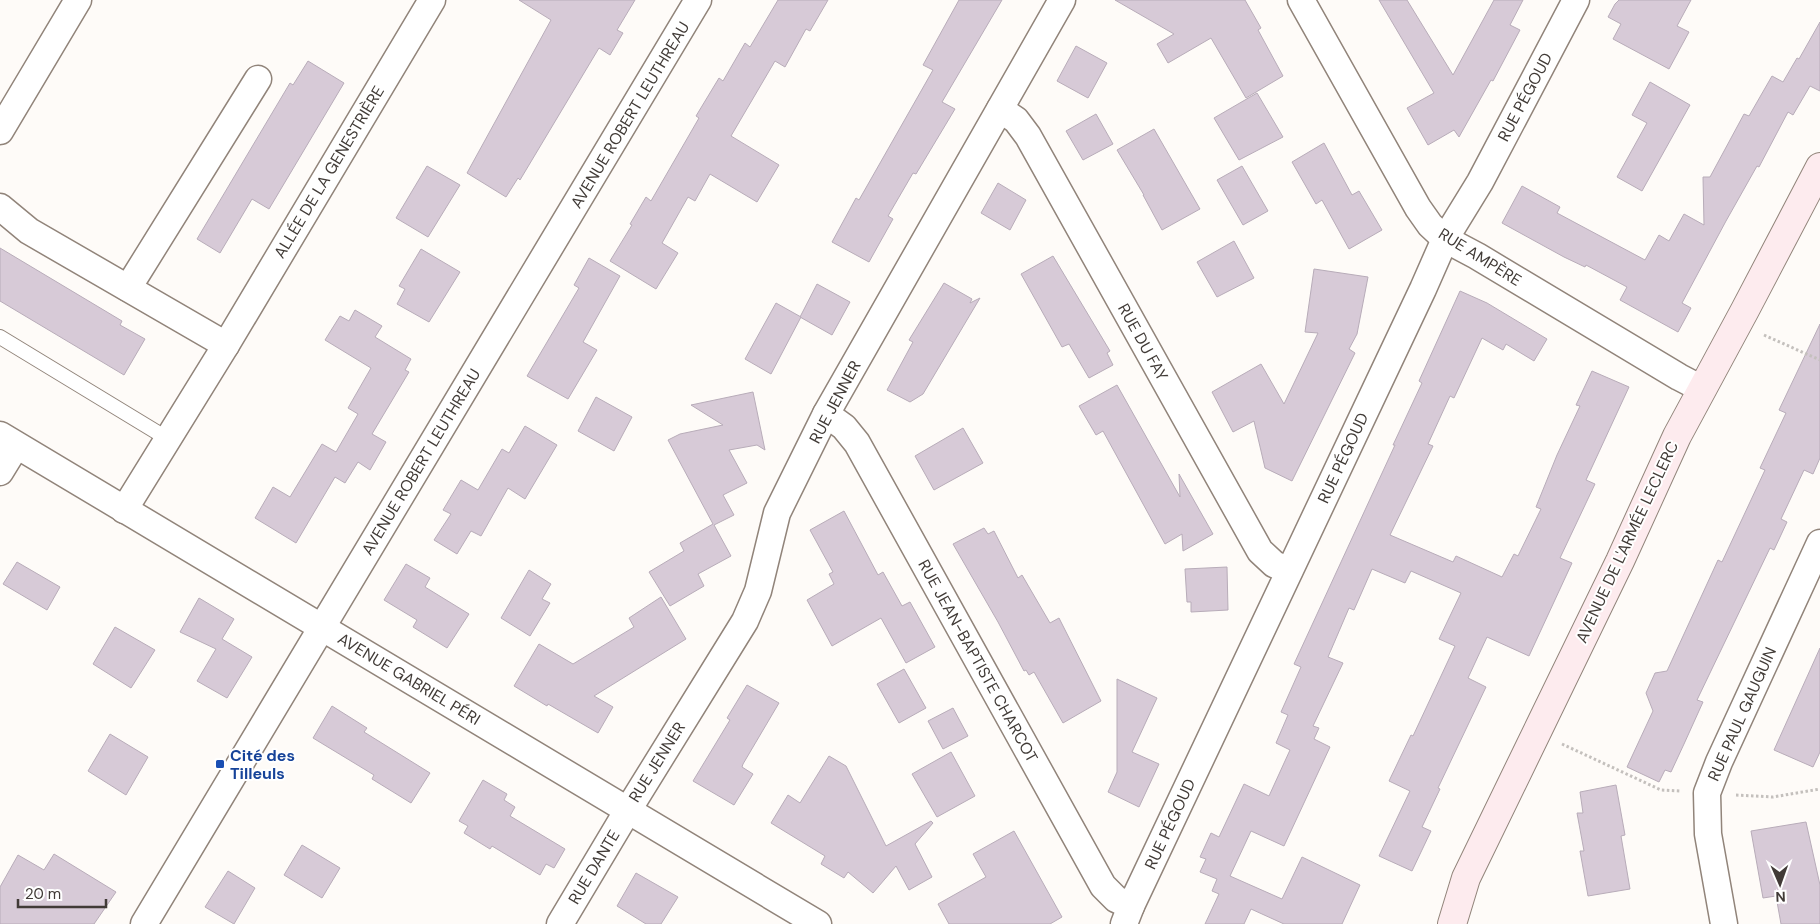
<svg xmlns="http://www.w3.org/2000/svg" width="1820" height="924" font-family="'DM Sans',sans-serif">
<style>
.building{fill:#d7cad7;stroke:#b8acb9}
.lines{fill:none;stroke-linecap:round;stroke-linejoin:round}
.lane-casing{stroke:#91847a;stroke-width:16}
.street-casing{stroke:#91847a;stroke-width:29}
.secondary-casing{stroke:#91847a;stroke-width:30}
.path{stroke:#c4c0bd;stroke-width:3;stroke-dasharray:2.5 2.5;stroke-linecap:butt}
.lane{stroke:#fff;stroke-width:14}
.street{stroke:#fff;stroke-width:26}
.secondary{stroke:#fdebee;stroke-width:28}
.transit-dot{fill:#1a4fb4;stroke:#fff;stroke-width:2}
.labels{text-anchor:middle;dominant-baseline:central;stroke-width:4;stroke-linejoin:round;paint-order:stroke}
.street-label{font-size:16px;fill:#413b37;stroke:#fff}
.transit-label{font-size:16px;font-weight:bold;fill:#164399;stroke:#fff;text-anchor:start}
</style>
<rect width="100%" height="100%" fill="#fefbf8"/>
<!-- building -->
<g class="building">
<polygon points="519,0 635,0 617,30 623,33 610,55 599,48 520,180 518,178 506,197 467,173 551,20"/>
<polygon points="778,0 828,0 810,31 806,29 785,67 775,61 731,136 779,165 757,202 710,174 695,201 688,197 662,243 678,253 656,289 610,261 632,225 630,224 646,197 651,201 699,118 696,116 719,78 723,81 745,43 750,47"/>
<polygon points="959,0 1002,0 942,102 955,109 916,174 913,173 888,216 893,219 869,262 832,242 856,198 859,200 933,70 923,65"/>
<polygon points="1115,0 1245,0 1261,28 1258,30 1283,76 1246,98 1211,38 1168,63 1157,44 1174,34"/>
<polygon points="1379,0 1407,0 1453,75 1494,0 1523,0 1510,25 1520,30 1493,81 1491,80 1459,137 1454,130 1428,145 1407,108 1434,93"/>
<polygon points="1619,0 1691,0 1677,26 1689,32 1669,69 1613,39 1621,24 1608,17 1615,4"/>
<polygon points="1820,22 1820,91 1810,86 1793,115 1788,112 1759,167 1757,166 1726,221 1682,303 1691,308 1678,332 1620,300 1627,287 1586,265 1585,267 1564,257 1502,223 1522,186 1560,207 1557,213 1645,260 1659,235 1669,241 1684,214 1704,225 1703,177 1710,177 1744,114 1749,116 1772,76 1783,82 1797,58 1799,59"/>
<polygon points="1076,46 1107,63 1088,98 1057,81"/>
<polygon points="308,61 344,83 269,209 252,199 220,253 197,239 290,83 293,85"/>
<polygon points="1650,82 1690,105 1642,191 1617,177 1647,123 1632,115"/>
<polygon points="1257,93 1283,137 1239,160 1214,118"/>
<polygon points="1096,114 1113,144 1083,160 1066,131"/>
<polygon points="1154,129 1200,209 1162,230 1143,195 1144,195 1117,150"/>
<polygon points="1324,143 1352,195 1359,191 1382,230 1349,249 1322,200 1316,204 1292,162"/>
<polygon points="427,166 460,185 428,237 396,218"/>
<polygon points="1242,166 1268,211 1243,225 1217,180"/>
<polygon points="998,183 1026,200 1010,230 981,213"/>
<polygon points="1234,241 1254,278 1217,297 1197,262"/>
<polygon points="0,248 122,321 120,325 145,339 124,375 0,301"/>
<polygon points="421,249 460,272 429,322 397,304 405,289 399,286"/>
<polygon points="1053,256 1110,351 1107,353 1113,365 1089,378 1069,344 1062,347 1021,274"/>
<polygon points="589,258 620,276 583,342 597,350 568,399 527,376 579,288 574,285"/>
<polygon points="1314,269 1368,277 1357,334 1349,349 1355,353 1292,481 1265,468 1254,421 1233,432 1212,392 1261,364 1284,404 1318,333 1305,332"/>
<polygon points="944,283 972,299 970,303 980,298 923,394 910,402 887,390 913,342 909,340"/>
<polygon points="817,284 850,302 832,335 800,317"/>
<polygon points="1460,291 1487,303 1547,339 1534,361 1506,344 1503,350 1482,338 1454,398 1450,396 1428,444 1433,446 1390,535 1453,562 1456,556 1502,577 1514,554 1518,556 1541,509 1536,507 1557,455 1580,406 1576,405 1592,371 1629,387 1586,480 1595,484 1560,558 1572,563 1529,656 1487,637 1468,678 1486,687 1438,788 1440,789 1422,827 1431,831 1412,871 1379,856 1410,791 1389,781 1411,735 1413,736 1455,646 1439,639 1461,593 1411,571 1405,583 1372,569 1354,610 1349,608 1328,657 1343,663 1313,726 1319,728 1314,739 1330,747 1284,846 1251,831 1230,876 1282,899 1302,857 1360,885 1342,924 1284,924 1251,909 1244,924 1205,924 1219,894 1212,891 1217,879 1200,872 1206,859 1200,857 1211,833 1219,837 1244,784 1269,796 1290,750 1276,743 1288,715 1281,712 1301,667 1294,664 1395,445 1393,445 1422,383 1419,381"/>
<polygon points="776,303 801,317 771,374 745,359"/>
<polygon points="355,310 382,326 375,337 411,359 405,370 409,372 372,434 386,442 370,470 358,462 345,483 335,477 296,543 255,518 273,487 290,497 322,444 336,452 358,414 348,408 371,368 325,340 340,316 349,321"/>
<polygon points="1820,324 1820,458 1813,474 1804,470 1781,519 1787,522 1774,550 1770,548 1697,700 1703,702 1684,744 1671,772 1665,770 1659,782 1627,767 1653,711 1646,693 1655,673 1667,671 1718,560 1722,562 1765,470 1760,468 1786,413 1779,410"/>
<polygon points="1117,385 1180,497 1179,474 1213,534 1183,551 1182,534 1165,544 1103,431 1096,435 1079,406"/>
<polygon points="753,392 765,450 757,445 729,450 747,483 723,495 734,515 714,525 731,556 698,574 704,586 670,606 649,572 684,551 680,543 713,524 668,440 680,434 723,425 691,405"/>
<polygon points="596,397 632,417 614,451 578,431"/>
<polygon points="525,426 557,445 525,499 508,488 481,536 471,531 457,554 434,540 451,514 443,510 461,480 478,490 502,449 509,453"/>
<polygon points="963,428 983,463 934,490 915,456"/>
<polygon points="844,511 878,575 883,572 902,606 910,602 935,647 906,663 881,618 832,646 807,600 834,584 829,574 833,572 810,530"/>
<polygon points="984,528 988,534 994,531 1018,578 1022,575 1050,623 1059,618 1101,701 1063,723 1034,672 1029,675 1026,670 1024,671 998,622 953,544"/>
<polygon points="17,562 60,587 47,610 3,584"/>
<polygon points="406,564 430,578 425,587 469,614 447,648 413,627 417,620 384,600"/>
<polygon points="1227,567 1228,610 1191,612 1191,602 1187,602 1185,569"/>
<polygon points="529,570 551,584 542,599 550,603 530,636 501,618"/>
<polygon points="661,597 686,639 594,696 613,707 598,733 548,704 547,706 514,686 539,644 573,664 634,627 629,618"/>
<polygon points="199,598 234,619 222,639 252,657 227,698 197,681 216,649 180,632"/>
<polygon points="115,627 155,650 131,688 93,664"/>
<polygon points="1820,648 1820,752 1813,767 1774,750"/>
<polygon points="904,669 926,708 899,723 877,684"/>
<polygon points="1117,679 1157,698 1132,752 1159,764 1139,807 1108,792 1117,772"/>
<polygon points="747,685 779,703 743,764 742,767 753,774 734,805 693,781 730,720 727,718"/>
<polygon points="332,706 367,728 364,732 430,773 411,803 372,779 374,775 313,738"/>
<polygon points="953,708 968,736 943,749 928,721"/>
<polygon points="110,734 148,757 126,795 88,771"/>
<polygon points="951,752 975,796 937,817 912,774"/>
<polygon points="829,756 846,766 886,846 931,821 933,823 915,844 932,877 909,890 896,866 873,893 848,872 844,878 821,864 825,856 771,823 788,795 800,803"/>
<polygon points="483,780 507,794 504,800 515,807 510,816 565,849 554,868 546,864 540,875 492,846 490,849 464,833 468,826 459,821"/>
<polygon points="1616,785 1625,835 1621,836 1630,889 1588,896 1580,851 1584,851 1577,813 1583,813 1580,792"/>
<polygon points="1806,822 1820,885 1820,924 1781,924 1776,896 1763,898 1751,831"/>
<polygon points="1014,831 1062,917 1050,924 949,924 938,904 986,877 973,854"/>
<polygon points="302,845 340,868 322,898 284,875"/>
<polygon points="54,854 116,892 94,924 0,924 0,887 18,855 44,870"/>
<polygon points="228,871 255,888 234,924 205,907"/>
<polygon points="636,873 678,897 661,924 646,924 617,906"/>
</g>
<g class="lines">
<!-- lane casing -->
<g class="lane-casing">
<polyline id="lane" points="0,337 168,439"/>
</g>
<!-- street casing -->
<g class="street-casing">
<g id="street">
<polyline points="1301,0 1418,208 1430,225 1445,239 1477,256 1679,377 1702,389"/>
<polyline points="1000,109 1016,120 1028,136 1260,551 1274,564 1289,571"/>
<polyline points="0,131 78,0"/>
<polyline points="0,207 29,231 226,345"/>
<polyline points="128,288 258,79"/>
<polyline points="826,414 844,427 857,443 1103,886 1116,899 1131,906"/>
<polyline points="0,435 818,924"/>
<polyline points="0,472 16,446"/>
<polyline points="124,510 226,345 432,0"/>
<polyline points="144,924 698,0"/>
<polyline points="560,924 628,810 745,621 758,591 777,513 826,414 1062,0"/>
<polyline points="1124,924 1131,906 1423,289 1445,239 1480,182 1576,0"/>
<polyline points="1724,924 1708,834 1707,793 1719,762 1820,543"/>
</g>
</g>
<!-- secondary casing -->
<g class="secondary-casing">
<polyline id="secondary" points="1452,924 1466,878 1620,561 1677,436 1745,310 1820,167"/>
</g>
<!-- path -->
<g class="path">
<polyline points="1764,335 1820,360"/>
<polyline points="1562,744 1661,790 1680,791"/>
<polyline points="1736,795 1773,797 1820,789"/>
</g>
<!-- lane -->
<use href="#lane" class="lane"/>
<!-- street -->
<use href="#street" class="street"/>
<!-- secondary -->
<use href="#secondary" class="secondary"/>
</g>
<!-- markers -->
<rect class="transit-dot" x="215" y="759" width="10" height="10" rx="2.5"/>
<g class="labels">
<!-- street labels -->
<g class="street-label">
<text transform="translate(1525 97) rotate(-62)">RUE PÉGOUD</text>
<text transform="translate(630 115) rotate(-59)">AVENUE ROBERT LEUTHREAU</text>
<text transform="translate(329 172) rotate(-59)">ALLÉE DE LA GENESTRIÈRE</text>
<text transform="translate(1480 257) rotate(32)">RUE AMPÈRE</text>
<text transform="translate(1143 342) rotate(61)">RUE DU FAY</text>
<text transform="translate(835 402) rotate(-62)">RUE JENNER</text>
<text transform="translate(1343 458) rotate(-65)">RUE PÉGOUD</text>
<text transform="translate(421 462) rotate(-59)">AVENUE ROBERT LEUTHREAU</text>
<text transform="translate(1627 542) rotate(-65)">AVENUE DE L'ARMÉE LECLERC</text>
<text transform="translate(978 661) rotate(61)">RUE JEAN-BAPTISTE CHARCOT</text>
<text transform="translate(409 679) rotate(31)">AVENUE GABRIEL PÉRI</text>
<text transform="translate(1742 714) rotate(-66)">RUE PAUL GAUGUIN</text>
<text transform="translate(657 762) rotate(-58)">RUE JENNER</text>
<text transform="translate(1170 824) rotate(-65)">RUE PÉGOUD</text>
<text transform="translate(594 867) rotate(-59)">RUE DANTE</text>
</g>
<!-- transit labels -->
<g class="transit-label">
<text x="230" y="755">Cité des<tspan x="230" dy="18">Tilleuls</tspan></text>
</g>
</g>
<!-- north arrow -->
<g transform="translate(1780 884) rotate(178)" stroke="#ffffff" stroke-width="4" paint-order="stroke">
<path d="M0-4L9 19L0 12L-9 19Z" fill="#413b37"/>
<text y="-8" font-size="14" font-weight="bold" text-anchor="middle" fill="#413b37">N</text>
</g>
<!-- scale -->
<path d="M18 899v8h88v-8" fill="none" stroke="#413b37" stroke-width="2.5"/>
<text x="25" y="899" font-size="15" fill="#413b37" stroke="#ffffff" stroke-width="4" paint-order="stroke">20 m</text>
</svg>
